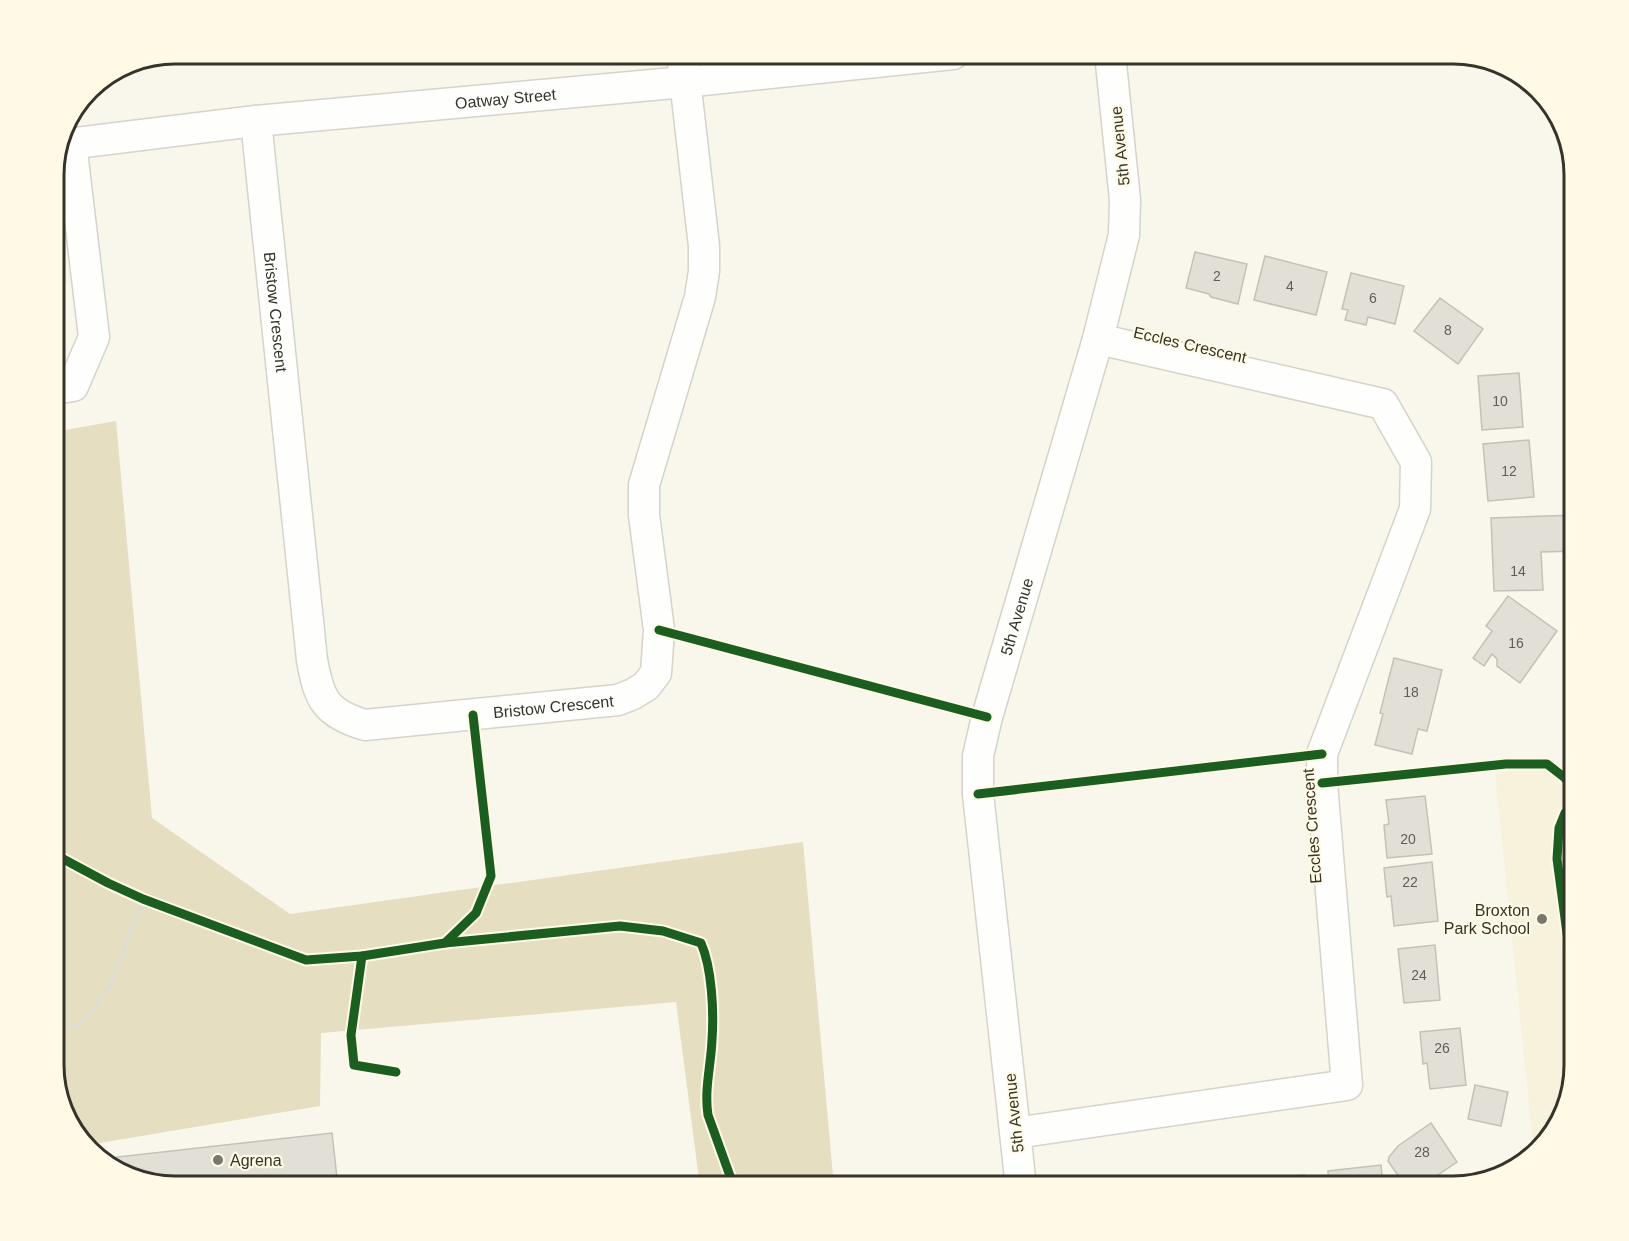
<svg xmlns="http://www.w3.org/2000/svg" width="1629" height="1241" font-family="Helvetica,sans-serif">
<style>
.built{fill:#f7f2db}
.green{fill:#e5dec1}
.building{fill:#e2dfd6;stroke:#c4c1b8;stroke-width:1.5}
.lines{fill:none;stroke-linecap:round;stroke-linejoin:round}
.minor-casing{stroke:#d6d3ca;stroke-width:33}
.path{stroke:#dcdcd8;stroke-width:4;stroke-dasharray:4.5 3;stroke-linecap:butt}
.minor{stroke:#fefefc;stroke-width:30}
.cycleway-casing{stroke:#fffae6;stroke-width:13}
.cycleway{stroke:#1b5e20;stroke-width:9}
.poi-dot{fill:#7a786e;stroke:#fffae6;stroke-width:2}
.labels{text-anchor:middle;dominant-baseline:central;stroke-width:4.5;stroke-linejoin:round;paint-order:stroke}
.number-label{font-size:14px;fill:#615f55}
.street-label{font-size:16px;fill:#36342a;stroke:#fffae6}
.poi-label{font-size:16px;fill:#36342a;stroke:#fffae6;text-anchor:end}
.rim{fill:none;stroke:#36342a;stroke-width:3}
</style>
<rect width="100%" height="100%" fill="#f9f6ec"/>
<!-- built -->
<polygon class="built" points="1575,764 1575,1066 1550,1140 1534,1153 1495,773"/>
<!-- green -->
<g class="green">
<polygon points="116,421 152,818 290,914 803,842 834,1187 700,1187 676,1002 321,1033 320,1106 88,1145 67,1119 54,1073 54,432"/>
<polygon points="1575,849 1575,900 1567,894 1566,850"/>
</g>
<!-- building -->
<g class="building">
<polygon points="1195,252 1247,264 1238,304 1211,297 1209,294 1186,288"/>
<polygon points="1265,256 1327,272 1316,315 1254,300"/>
<polygon points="1351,273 1404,286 1395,324 1368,317 1366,325 1345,320 1348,310 1342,309"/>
<polygon points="1440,298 1483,329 1458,364 1414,331"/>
<polygon points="1519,373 1523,427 1482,430 1478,376"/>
<polygon points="1529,440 1534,497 1488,501 1483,444"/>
<polygon points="1575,515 1575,551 1541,552 1543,590 1494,591 1491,518"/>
<polygon points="1508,596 1557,631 1520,683 1497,666 1497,659 1492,654 1484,666 1473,658 1492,631 1486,626"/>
<polygon points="1394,658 1442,670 1427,731 1418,729 1412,754 1375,745 1383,714 1380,713"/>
<polygon points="1425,796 1432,854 1387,858 1384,825 1389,824 1386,800"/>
<polygon points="1432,862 1438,921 1394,926 1391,896 1387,897 1384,868"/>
<polygon points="1435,945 1440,1000 1404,1003 1398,949"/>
<polygon points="1460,1028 1466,1085 1430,1089 1427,1063 1423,1064 1420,1032"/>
<polygon points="1475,1085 1508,1092 1501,1126 1468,1119"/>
<polygon points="1431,1123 1457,1162 1420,1187 1406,1187 1388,1161 1389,1157 1398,1146"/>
<polygon points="332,1133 338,1187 175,1187 101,1162 99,1159"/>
<polygon points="1381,1165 1383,1187 1329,1187 1328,1171"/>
<polygon points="1305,1175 1306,1187 1233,1187 1233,1185 1246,1184 1246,1180"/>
</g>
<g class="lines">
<!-- minor casing -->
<g class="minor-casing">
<g id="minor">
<path id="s1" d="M256,121L312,660C319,699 325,713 365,725L618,700L633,694L646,686L656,673L659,630L644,515V485L700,297L704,271V246L682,54"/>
<path id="s2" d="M60,145L256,121L685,82L953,54"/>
<polyline points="54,389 73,386 94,337 71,143"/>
<polyline points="1016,1133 1347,1085 1322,783 1322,754 1415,509 1416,462 1383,404 1098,339"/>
<path id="s3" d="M1021,1187L978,794V756L987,717L1098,339L1124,235L1125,200L1110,54"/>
</g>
</g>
<!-- path -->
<polyline class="path" points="54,1033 80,1024 109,988 143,899"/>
<!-- minor -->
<use href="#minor" class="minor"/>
<!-- cycleway casing -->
<g class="cycleway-casing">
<g id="cycleway">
<polyline points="659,630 987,717"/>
<polyline points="1322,783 1506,764 1547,764 1565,778 1575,793"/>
<polyline points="978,794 1322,754"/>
<polyline points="1575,803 1565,813 1559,828 1557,859 1575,993"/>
<path d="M54,854L108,883L143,899L306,960L362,956L445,943L620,926L663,931L701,943C712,968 714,1012 712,1040C711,1065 704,1090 708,1115L734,1187"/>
<polyline points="445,943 476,913 491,876 473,715"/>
<polyline points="362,956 351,1035 354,1065 396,1072"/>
</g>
</g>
<!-- cycleway -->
<use href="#cycleway" class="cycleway"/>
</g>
<!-- markers -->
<g class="poi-dot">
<circle cx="1542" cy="919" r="6"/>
<circle cx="218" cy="1160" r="6"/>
</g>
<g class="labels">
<!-- number labels -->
<g class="number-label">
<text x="1217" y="276">2</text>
<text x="1290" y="286">4</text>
<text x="1373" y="298">6</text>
<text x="1448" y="330">8</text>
<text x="1500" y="401">10</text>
<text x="1509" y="471">12</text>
<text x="1518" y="571">14</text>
<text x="1516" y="643">16</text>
<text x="1411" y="692">18</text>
<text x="1408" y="839">20</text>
<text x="1410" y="882">22</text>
<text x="1419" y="975">24</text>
<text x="1442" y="1048">26</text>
<text x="1422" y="1152">28</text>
</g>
<!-- street labels -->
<g class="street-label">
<text stroke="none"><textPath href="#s2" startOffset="448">Oatway Street</textPath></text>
<text transform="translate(1120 146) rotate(-96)">5th Avenue</text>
<text stroke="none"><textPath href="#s1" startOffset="192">Bristow Crescent</textPath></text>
<text transform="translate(1190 345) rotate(13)">Eccles Crescent</text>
<text stroke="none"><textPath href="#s3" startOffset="578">5th Avenue</textPath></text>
<text stroke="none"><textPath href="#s1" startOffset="822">Bristow Crescent</textPath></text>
<text transform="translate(1312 826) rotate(-94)">Eccles Crescent</text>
<text transform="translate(1014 1113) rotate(-96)">5th Avenue</text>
</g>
<!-- poi labels -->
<g class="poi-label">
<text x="1530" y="910">Broxton<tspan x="1530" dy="18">Park School</tspan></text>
<text x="230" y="1160" text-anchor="start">Agrena</text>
</g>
</g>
<!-- crop -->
<path d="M0 0H1629V1241H0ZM175 64H1453A111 111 0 0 1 1564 175V1065A111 111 0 0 1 1453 1176H175A111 111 0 0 1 64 1065V175A111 111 0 0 1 175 64Z" fill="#fffae6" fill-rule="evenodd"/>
<path class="rim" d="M175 64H1453A111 111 0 0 1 1564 175V1065A111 111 0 0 1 1453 1176H175A111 111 0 0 1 64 1065V175A111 111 0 0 1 175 64Z"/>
</svg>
